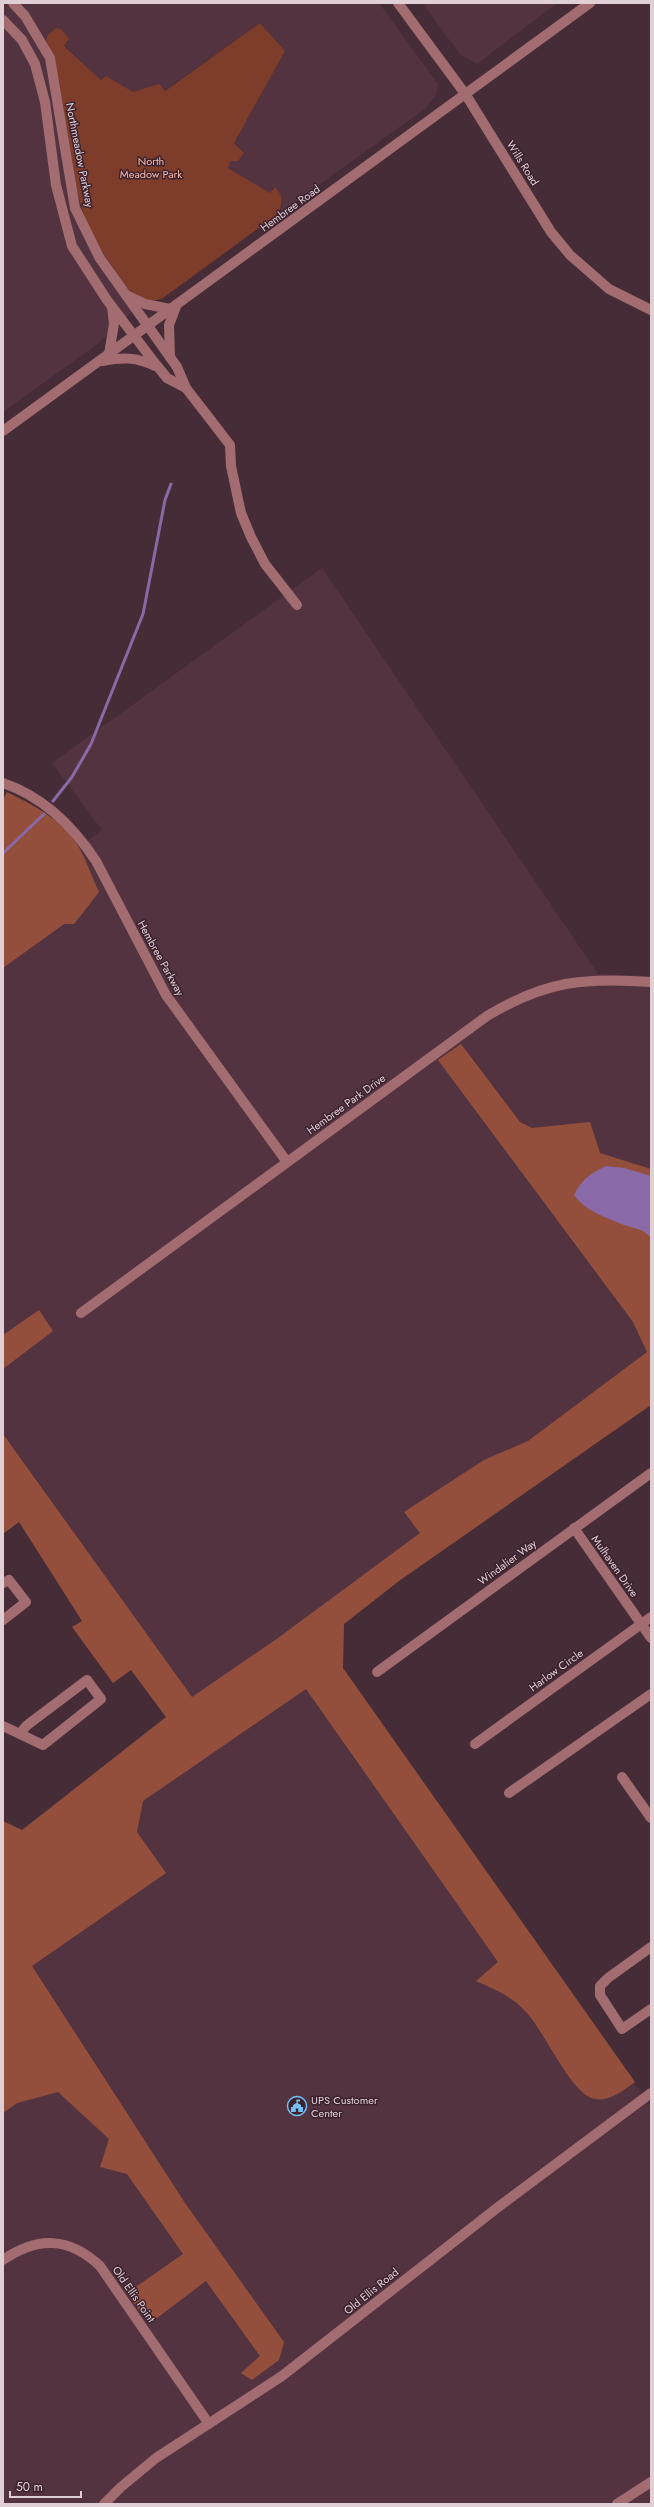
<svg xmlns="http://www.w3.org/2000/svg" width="654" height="2507" font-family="Jost,sans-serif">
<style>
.built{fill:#543341}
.green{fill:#7e3c2b}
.forest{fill:#944f3c}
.water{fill:#8969a7}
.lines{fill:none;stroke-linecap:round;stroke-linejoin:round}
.stream{stroke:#8969a7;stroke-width:3}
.minor{stroke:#a36c71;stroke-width:10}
.labels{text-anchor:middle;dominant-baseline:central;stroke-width:3;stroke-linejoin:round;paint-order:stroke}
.street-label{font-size:11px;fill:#e1cfd6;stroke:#3b222d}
.park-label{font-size:11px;fill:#f8b9a8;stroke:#3b222d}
.poi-label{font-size:11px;fill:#e1cfd6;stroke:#3b222d;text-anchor:start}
</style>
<rect width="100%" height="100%" fill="#462c37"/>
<!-- built -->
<g class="built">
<polygon points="3,3 379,3 438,84 436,95 426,108 278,214 282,205 278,191 273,188 270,194 228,168 231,161 244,152 234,143 285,51 260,23 164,91 133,92 101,80 64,45 69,41 48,46 81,206 92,235 125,284 135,296 144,301 95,346 3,412"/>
<polygon points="422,3 557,3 477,64 460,54"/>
<polygon points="322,568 598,974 651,976 651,1374 302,1633 651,2106 651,2504 3,2504 3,1848 194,1709 3,1453 3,906 102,830 52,763"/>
</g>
<!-- green -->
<path class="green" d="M260,23L285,51L234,143L244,153L238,161H231L228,168L270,193L275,187C284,196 282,204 278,214L163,298C138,307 129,291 116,272C108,259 97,246 91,233C65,172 67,103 46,40L48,35L56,28L61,29L69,39L64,46L101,80L106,76L133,92L159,84L165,91Z"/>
<!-- forest -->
<g class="forest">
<path d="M7,792C33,805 61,819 77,844C86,859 92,877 99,892L74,924H64L3,968V800Z"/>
<path d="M461,1044L520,1122L532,1128L590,1122L600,1153L651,1169V1405L399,1581L344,1624L343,1668L635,2082C623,2090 608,2104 591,2098C568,2088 544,2030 525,2011C511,1996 494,1989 476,1981L498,1962L306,1689L143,1801L137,1832L166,1873L32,1966L185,2203L284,2342L279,2360L252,2380L241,2373L260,2356L206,2281L149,2324L127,2293L183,2254L127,2174L100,2167L109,2139L58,2092L17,2103L3,2113V1821L22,1830L166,1717L131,1670L113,1683L72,1627L82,1621L19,1522L3,1534V1434L192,1697L278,1638L420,1533L404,1512L484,1460L528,1441L647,1352L633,1322L438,1060Z"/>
<polygon points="39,1310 53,1331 3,1369 3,1335"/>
</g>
<!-- water -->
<path class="water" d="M606,1166L624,1168L651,1176V1239C644,1228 635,1229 624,1225C607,1218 585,1211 574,1195C581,1180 591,1173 606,1166Z"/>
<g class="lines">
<!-- stream -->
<g class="stream">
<polyline points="53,801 72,777 91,744 143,614 165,500 171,484"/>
<polyline points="3,853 44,814"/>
</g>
<!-- minor -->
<g class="minor">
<polyline points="13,3 25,16 50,58 75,208 99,257 177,367 186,388 230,445 231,466 241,513 251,537 265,564 297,605"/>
<polyline points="398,3 466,95 551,232 570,255 609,289 651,310"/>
<polyline points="3,20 22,40 35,64 45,102 56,185 72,246 107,300 154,362 167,378 186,388"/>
<polyline points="126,295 145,304 170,309"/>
<polyline points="109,354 114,324 112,307"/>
<polyline points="170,357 169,325 177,304"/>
<path d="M103,361C123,357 136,357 155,366"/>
<polyline points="3,431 590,3"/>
<path d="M3,783C44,797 73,826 96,861L166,995L287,1162"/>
<path d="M81,1313L487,1016C545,981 584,977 651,982"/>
<polyline points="574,1528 651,1638"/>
<polyline points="3,1583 9,1580 26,1602 3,1620"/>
<polyline points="377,1672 651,1473"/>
<polyline points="3,1726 43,1745 101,1699 87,1680 26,1726 20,1734"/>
<polyline points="475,1744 651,1617"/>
<polyline points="622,1777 651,1818"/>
<polyline points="509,1793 651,1694"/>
<polyline points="651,1947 608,1978 600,1986 600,1995 622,2029 651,2009"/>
<path d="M3,2260C38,2236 69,2237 100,2266L209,2424"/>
<polyline points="104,2504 121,2487 156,2458 282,2376 497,2208 651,2093"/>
<polyline points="617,2504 651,2482"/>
</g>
</g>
<!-- icons -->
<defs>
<g id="civic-ring" transform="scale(1)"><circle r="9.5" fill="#3b222d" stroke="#74c0f6" stroke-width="1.5"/><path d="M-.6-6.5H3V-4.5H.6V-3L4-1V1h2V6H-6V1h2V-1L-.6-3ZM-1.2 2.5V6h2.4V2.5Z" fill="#74c0f6"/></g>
</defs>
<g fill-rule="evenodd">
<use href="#civic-ring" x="297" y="2106"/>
</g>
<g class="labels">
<!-- street labels -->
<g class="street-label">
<text transform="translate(80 155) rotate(79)">Northmeadow Parkway</text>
<text transform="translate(523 163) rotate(58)">Wills Road</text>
<text transform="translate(290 208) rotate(-36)">Hembree Road</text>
<text transform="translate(161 958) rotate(61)">Hembree Parkway</text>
<text transform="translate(346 1104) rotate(-36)">Hembree Park Drive</text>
<text transform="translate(507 1562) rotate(-36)">Windalier Way</text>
<text transform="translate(615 1566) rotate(55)">Mulhaven Drive</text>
<text transform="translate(556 1670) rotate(-36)">Harlow Circle</text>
<text transform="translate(371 2291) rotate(-39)">Old Ellis Road</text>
<text transform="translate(134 2294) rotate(55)">Old Ellis Point</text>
</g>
<!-- park labels -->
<g class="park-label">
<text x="151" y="161">North<tspan x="151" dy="13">Meadow Park</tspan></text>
</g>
<!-- poi labels -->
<g class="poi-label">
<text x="311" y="2100">UPS Customer<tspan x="311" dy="13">Center</tspan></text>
</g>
</g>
<!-- border -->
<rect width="654" height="2507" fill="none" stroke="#e1cfd6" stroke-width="8"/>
<!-- scale -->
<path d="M10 2491v6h71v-6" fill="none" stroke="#e1cfd6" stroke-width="2"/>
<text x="16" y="2491" font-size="12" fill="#e1cfd6" stroke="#3b222d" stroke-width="3" paint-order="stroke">50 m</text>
</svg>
